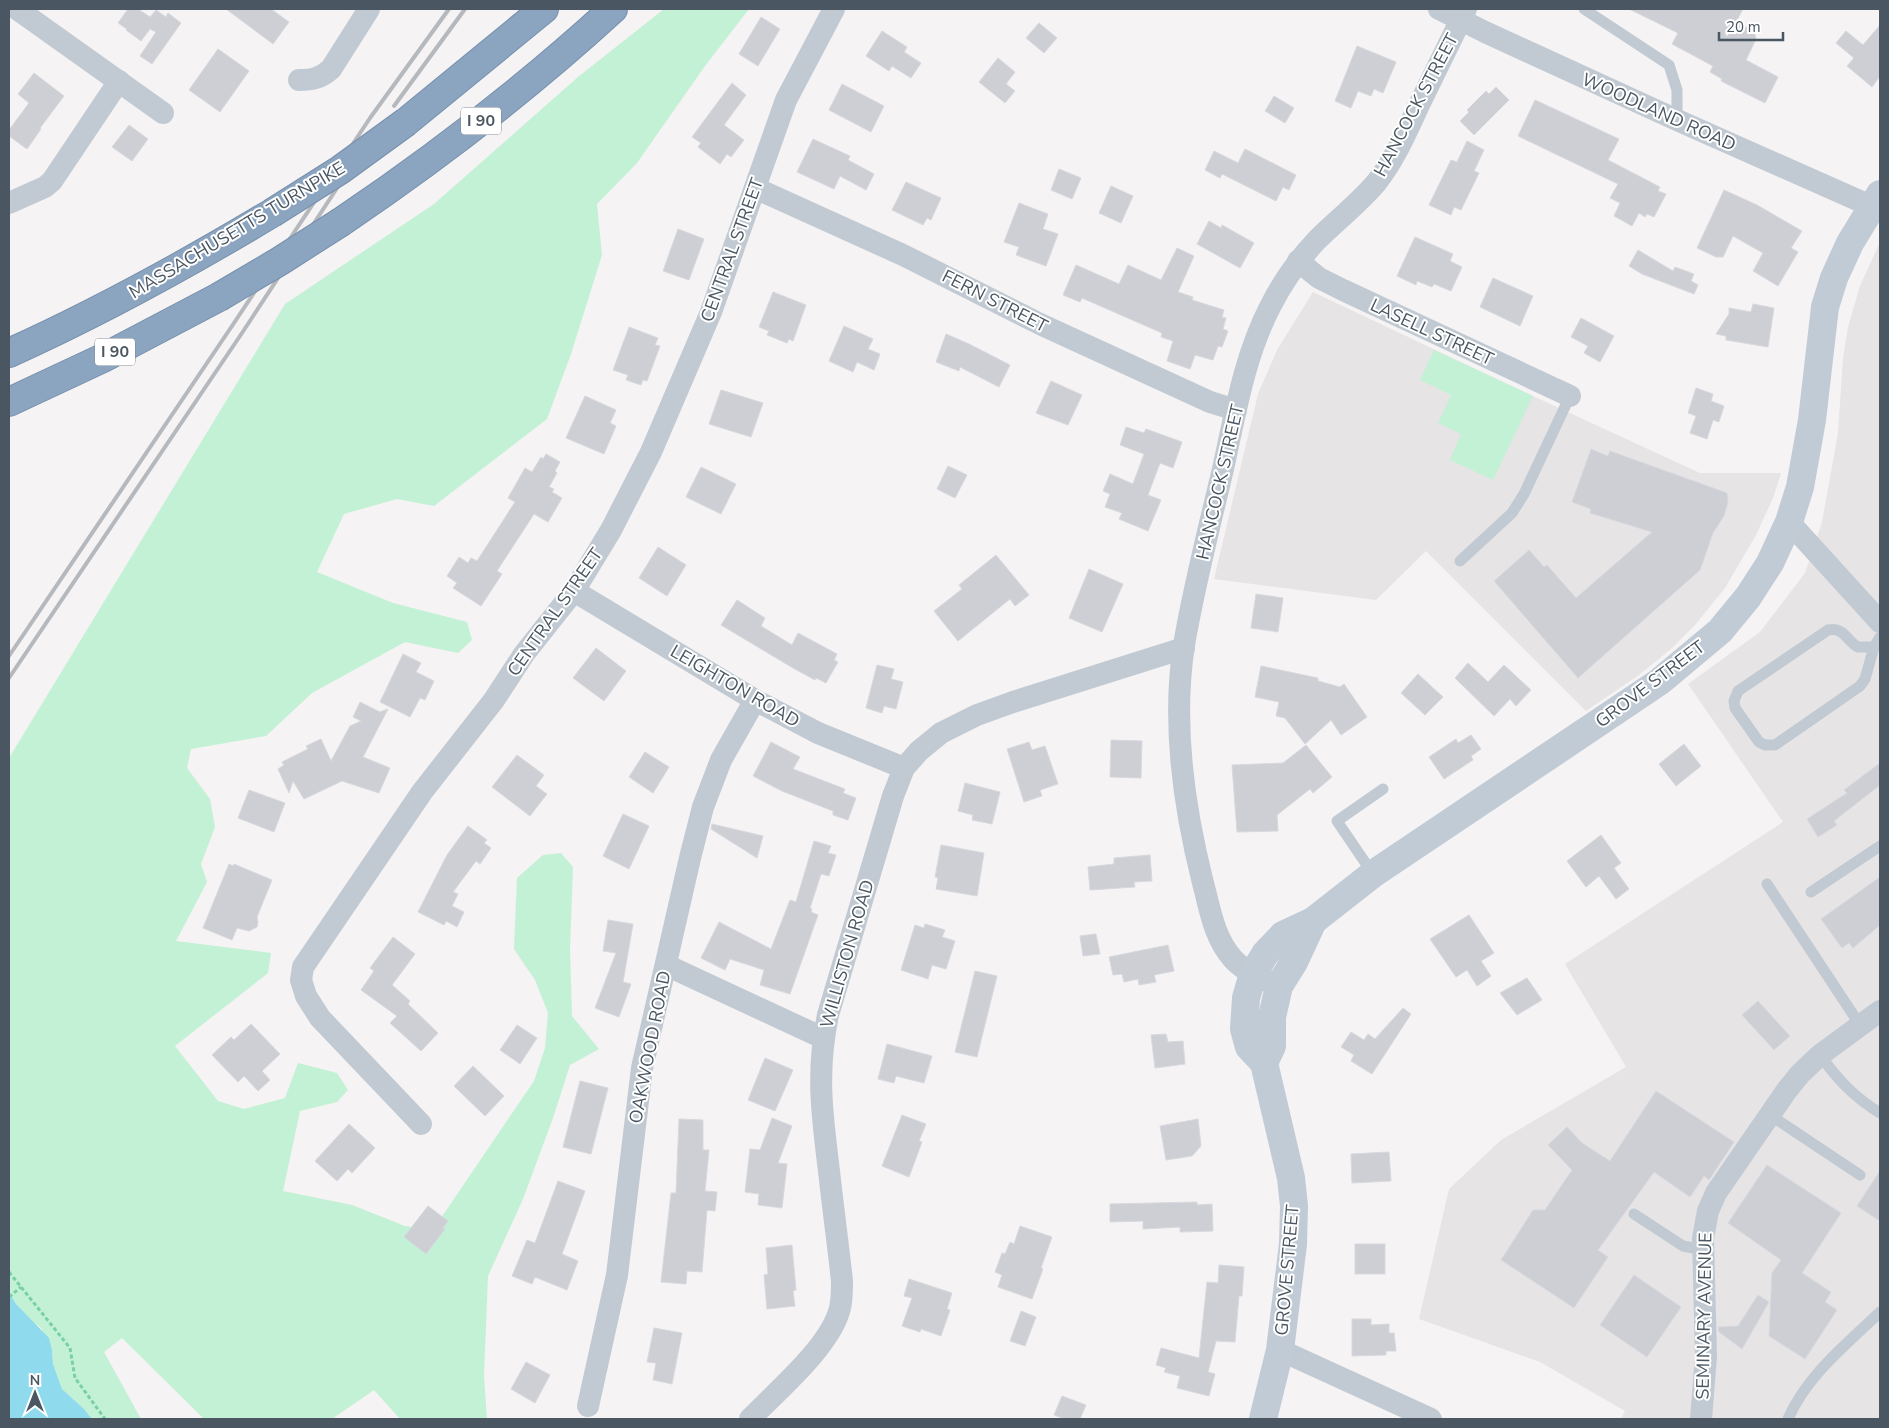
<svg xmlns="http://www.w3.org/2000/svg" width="1889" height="1428" font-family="'Nunito Sans',sans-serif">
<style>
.education{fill:#e6e4e5}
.green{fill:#c3f1d5}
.water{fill:#90daee}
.building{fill:#cdcfd5;stroke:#d7d9de}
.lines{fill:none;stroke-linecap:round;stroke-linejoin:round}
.motorway-casing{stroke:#7690ad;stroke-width:30}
.path{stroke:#7ad0a6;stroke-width:3;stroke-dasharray:4 2.5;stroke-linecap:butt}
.service{stroke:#c1cad2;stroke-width:11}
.minor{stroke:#c1cad2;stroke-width:22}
.secondary{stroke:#c1cbd6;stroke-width:28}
.motorway{stroke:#8ba5c1;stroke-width:28}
.rail{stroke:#b5b8bd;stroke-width:4}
.motorway-bridge-casing{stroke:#7690ad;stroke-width:30;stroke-linecap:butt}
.motorway-bridge{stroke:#8ba5c1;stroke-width:28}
.labels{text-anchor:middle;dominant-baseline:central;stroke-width:4;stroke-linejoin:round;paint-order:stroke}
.shield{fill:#fff;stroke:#808990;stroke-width:1}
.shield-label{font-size:16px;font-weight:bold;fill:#4a5661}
.street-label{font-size:18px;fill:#4a5661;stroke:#fff}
</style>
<rect width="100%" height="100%" fill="#f5f3f3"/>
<!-- education -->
<g class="education">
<polygon points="1880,242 1880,1419 1621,1419 1625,1411 1540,1362 1419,1319 1449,1189 1501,1140 1626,1067 1565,964 1783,822 1688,684 1760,632 1805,573 1822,522 1838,433 1843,359 1848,327 1860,286"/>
<polygon points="1313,292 1533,396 1700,473 1781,473 1773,498 1756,535 1725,588 1695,625 1671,649 1639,675 1586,711 1426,551 1376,600 1214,579 1258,394 1277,350"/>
</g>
<!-- green -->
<g class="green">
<polygon points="664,9 749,9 705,66 637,163 597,204 602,255 571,354 547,419 434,506 397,499 344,514 317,572 393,603 467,622 472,640 458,653 405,642 312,693 266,736 191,749 187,768 210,799 215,827 201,864 207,882 176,941 271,953 268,973 175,1046 218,1101 244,1109 285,1098 298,1063 337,1073 348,1090 337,1102 300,1111 283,1191 352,1205 405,1226 425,1228 441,1218 534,1081 545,1048 548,1013 535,980 514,949 517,878 543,855 561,853 573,867 570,948 572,1016 599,1049 570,1065 553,1118 523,1199 488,1276 484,1376 487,1419 400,1419 374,1390 332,1419 204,1419 122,1338 104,1352 141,1419 92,1419 84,1409 62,1389 53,1364 52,1350 41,1328 27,1317 16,1304 9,1292 9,758 285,304 434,204 578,77"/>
<polygon points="1434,350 1533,396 1493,480 1450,460 1461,434 1438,423 1451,395 1420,380"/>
</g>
<!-- water -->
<polygon class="water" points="9,1292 16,1304 49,1338 52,1350 53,1364 62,1389 84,1409 92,1419 9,1419"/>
<!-- building -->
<g class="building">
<polygon points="128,9 138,9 150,17 156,10 166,17 168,13 181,23 152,64 140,56 156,32 150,29 141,41 126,30 127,29 118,23"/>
<polygon points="226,9 271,9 289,22 273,44"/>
<polygon points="1629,9 1743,9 1736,22 1754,31 1756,39 1746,60 1778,77 1765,103 1721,81 1722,79 1710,72 1713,66 1672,44 1678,33"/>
<polygon points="761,17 780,29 758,66 739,54"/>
<polygon points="1039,23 1057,38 1044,53 1026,38"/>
<polygon points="1880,25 1880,76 1872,87 1847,66 1854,58 1836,43 1846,31 1863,45"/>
<polygon points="882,31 907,47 904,52 921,63 911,78 892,66 889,71 866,56"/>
<polygon points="1357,46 1396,62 1383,93 1374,89 1371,96 1358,91 1351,108 1335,101"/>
<polygon points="218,49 249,71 220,112 189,90"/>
<polygon points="998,58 1015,72 1006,84 1015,91 1005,103 979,82"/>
<polygon points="34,73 64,96 40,128 41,129 27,149 9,136 9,130 29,103 18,94"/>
<polygon points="732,83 746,95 724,125 744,140 731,157 727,154 720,164 698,147 701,143 692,137"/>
<polygon points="842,84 884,106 871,132 829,110"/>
<polygon points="1496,87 1509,100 1474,135 1460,121 1469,112 1467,110 1486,91 1489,94"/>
<polygon points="1274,96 1294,108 1285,123 1265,111"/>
<polygon points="1535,100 1619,139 1608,160 1660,187 1658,191 1666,194 1654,217 1647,214 1645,217 1639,213 1632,226 1614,216 1620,203 1610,198 1618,184 1518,136"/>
<polygon points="129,125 148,139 132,161 112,147"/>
<polygon points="813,139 850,156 848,160 874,174 866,190 840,176 834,189 797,172"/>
<polygon points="1467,141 1484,150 1474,171 1479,173 1461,210 1454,207 1451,215 1429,205 1451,160 1457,162"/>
<polygon points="1245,149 1296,175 1289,190 1283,187 1276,201 1222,174 1220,178 1205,170 1214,151 1238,163"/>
<polygon points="1059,169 1081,178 1072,199 1051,190"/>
<polygon points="906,182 941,198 931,220 927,218 923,225 892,210"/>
<polygon points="1111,186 1133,196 1121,223 1099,213"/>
<polygon points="1724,190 1757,205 1802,231 1791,248 1798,252 1778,286 1753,271 1763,253 1733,236 1723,257 1716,257 1697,248"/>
<polygon points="1019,203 1048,214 1043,229 1058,234 1046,266 1016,255 1019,247 1004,242"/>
<polygon points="1209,221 1221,228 1222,225 1254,243 1240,268 1197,244"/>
<polygon points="678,229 704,239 689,280 663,271"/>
<polygon points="1415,237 1453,254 1450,261 1462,267 1451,291 1434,284 1432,287 1417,281 1416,285 1397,276"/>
<polygon points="1177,248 1194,256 1178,292 1193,297 1192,300 1224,310 1222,317 1226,318 1223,329 1228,331 1222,347 1218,346 1213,360 1195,355 1190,369 1167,361 1173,341 1161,337 1162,333 1082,298 1080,302 1063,295 1076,265 1119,284 1128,265 1161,280"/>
<polygon points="1638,250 1673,271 1675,267 1694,274 1691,281 1698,285 1694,294 1642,274 1629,266"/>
<polygon points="1493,278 1533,296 1520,326 1480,307"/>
<polygon points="773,292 806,305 793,341 789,339 787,343 767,335 769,331 759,327"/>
<polygon points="1753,304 1774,308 1768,347 1726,340 1726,336 1716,334 1729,314 1729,308 1751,312"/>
<polygon points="1581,318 1614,336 1600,362 1584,353 1588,346 1571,337"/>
<polygon points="844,326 873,339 868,349 880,354 874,370 857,362 853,372 829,361"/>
<polygon points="629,327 658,338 655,345 660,346 647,381 643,380 641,385 626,380 628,375 613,370"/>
<polygon points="946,334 969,344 1010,365 999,387 960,367 959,371 936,362"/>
<polygon points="1051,381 1082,395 1068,425 1036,413"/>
<polygon points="1696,388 1713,394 1711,401 1724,406 1719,422 1713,420 1707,439 1690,433 1696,416 1688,413"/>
<polygon points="721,390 763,403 751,437 709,424"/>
<polygon points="585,396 616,410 610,423 616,426 604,454 566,438"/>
<polygon points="1126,427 1144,433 1146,429 1182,442 1173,468 1160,463 1148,495 1161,500 1148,531 1119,519 1122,513 1105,507 1110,494 1103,491 1110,474 1133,484 1144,454 1120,445"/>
<polygon points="1591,449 1608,456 1610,451 1727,493 1728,502 1724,516 1713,533 1700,570 1578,678 1494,581 1529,550 1544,567 1547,565 1576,598 1652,532 1590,513 1591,509 1572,502"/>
<polygon points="546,454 560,462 555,471 557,473 549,487 554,489 552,492 562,498 548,522 534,514 497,571 502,574 481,606 453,588 457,583 447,576 459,557 468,563 471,558 477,561 515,502 508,498 525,468 532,472 541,457 543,459"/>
<polygon points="948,466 967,475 955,498 937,489"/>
<polygon points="701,467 736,484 721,514 686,497"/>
<polygon points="658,547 686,565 667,596 639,578"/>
<polygon points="996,555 1029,595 1015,606 1010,599 958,641 934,611 962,589 959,585"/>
<polygon points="1089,569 1123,584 1102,632 1069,618"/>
<polygon points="1256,594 1283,598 1278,632 1251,628"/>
<polygon points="737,600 765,618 761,626 792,645 798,633 837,654 834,660 838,662 826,683 816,678 815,680 793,668 721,625"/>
<polygon points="596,648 626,671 604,701 573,678"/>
<polygon points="403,654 421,663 416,672 434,681 425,700 420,698 410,717 380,702"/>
<polygon points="1468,663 1488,682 1504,665 1531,690 1516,706 1510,699 1494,716 1455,678"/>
<polygon points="877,665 894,669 891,679 903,682 896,709 884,706 882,713 866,708"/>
<polygon points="1261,666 1318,678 1318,681 1340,687 1344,684 1367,717 1341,735 1331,720 1305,744 1285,718 1276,716 1279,702 1255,697"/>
<polygon points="1418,674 1443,697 1425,715 1401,693"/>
<polygon points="360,702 380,712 388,709 363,757 390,768 379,793 342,781 304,799 293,781 289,793 278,769 284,765 282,762 308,749 306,746 321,739 331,761 350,726 361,721 353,717"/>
<polygon points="1471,735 1481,749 1471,756 1473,760 1444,779 1429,757 1456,739 1458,743"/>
<polygon points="1111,740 1142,741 1141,778 1110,777"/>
<polygon points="771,742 800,757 793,769 845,789 843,793 856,798 848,820 833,815 833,811 782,791 753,776"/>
<polygon points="1029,742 1032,750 1045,746 1058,784 1040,790 1042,796 1024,802 1007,749"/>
<polygon points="1684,744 1701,766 1676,786 1659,764"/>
<polygon points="1306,745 1332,777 1313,793 1310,789 1277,815 1278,831 1237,832 1232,765 1283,763"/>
<polygon points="645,752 669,767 653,793 629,777"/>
<polygon points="517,755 544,775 536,786 547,794 530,816 492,787"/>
<polygon points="1880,763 1880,785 1834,821 1837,825 1818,837 1807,819 1847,793 1844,790"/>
<polygon points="965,783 1000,792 992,824 972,820 973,815 958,811"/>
<polygon points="249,790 285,803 274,832 238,818"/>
<polygon points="623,814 649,826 629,869 603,856"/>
<polygon points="712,824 763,836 757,858 711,829"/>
<polygon points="468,826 487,840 484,843 491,848 480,864 476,861 453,892 458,894 452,906 464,912 457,927 446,921 444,925 418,912 447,855"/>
<polygon points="1601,835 1621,863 1614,868 1629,889 1616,899 1599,876 1586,887 1567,861"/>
<polygon points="814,841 831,846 828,853 836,855 829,876 821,874 810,908 812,909 811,912 818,915 790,994 760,985 764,970 730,959 725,970 701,958 719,922 771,949 790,900 796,902"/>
<polygon points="941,845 984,853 977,896 936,889 938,878 935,877"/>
<polygon points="1150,855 1152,881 1134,882 1135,887 1090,890 1088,867 1114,864 1114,858"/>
<polygon points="229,864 233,866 234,864 272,880 257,917 258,922 257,927 249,931 237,928 232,940 203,928"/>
<polygon points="1880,877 1880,925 1853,948 1849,943 1842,948 1821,919"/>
<polygon points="1469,915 1494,953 1481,961 1491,976 1477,986 1467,970 1456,977 1430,939"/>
<polygon points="608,920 633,924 623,982 631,984 619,1017 595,1008 616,953 603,951"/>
<polygon points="925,924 945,930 942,937 955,941 946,969 932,965 928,979 901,970 915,925 924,928"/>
<polygon points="1096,934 1100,954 1083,956 1080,936"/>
<polygon points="393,937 415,954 392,985 410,1001 408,1004 438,1033 421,1051 390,1023 397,1016 361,990 374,971 370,968"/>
<polygon points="1168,945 1174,971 1154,975 1156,982 1139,985 1138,979 1124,982 1122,974 1113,975 1109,957"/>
<polygon points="975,971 997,976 977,1057 955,1052"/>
<polygon points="1527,978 1542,1000 1517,1015 1500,993"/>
<polygon points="1758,1001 1790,1036 1774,1050 1742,1015"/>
<polygon points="1403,1008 1411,1014 1372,1074 1351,1061 1354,1055 1341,1047 1351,1032 1364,1040 1368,1034 1375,1039"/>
<polygon points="251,1024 280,1054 262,1071 270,1080 258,1091 244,1076 238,1082 212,1055 231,1037 234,1040"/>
<polygon points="517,1025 537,1038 520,1064 500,1050"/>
<polygon points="1166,1034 1168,1042 1183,1041 1185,1064 1155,1068 1151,1035"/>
<polygon points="887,1044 932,1056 924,1083 896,1076 894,1083 878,1079"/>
<polygon points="765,1058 793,1070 775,1111 748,1100"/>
<polygon points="473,1066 504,1096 485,1116 454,1086"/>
<polygon points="580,1081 608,1088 591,1154 563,1147"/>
<polygon points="1656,1091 1734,1142 1709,1180 1704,1176 1690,1197 1654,1172 1598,1250 1608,1257 1574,1308 1501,1260 1533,1210 1545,1210 1572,1170 1548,1145 1567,1127 1582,1143 1610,1161"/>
<polygon points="902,1115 926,1124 919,1141 922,1142 909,1177 882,1166"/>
<polygon points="772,1118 792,1126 778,1163 787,1164 782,1208 758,1205 759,1194 745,1192 750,1149 760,1150"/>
<polygon points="679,1119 703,1120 703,1150 709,1150 705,1191 717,1192 715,1211 707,1210 702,1272 687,1271 686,1284 661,1282 671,1193 676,1193"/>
<polygon points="1198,1119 1201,1146 1192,1156 1166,1160 1160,1126"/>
<polygon points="349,1124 375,1148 352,1173 348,1169 337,1181 315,1161"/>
<polygon points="1389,1152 1391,1181 1352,1183 1351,1154"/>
<polygon points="1767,1165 1841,1213 1802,1273 1831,1292 1825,1302 1837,1310 1805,1359 1769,1336 1772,1273 1781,1260 1728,1223"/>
<polygon points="1880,1171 1880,1221 1857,1206"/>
<polygon points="558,1181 585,1191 562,1254 578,1261 567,1290 535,1277 532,1284 512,1276 527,1240 535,1243"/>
<polygon points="1197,1202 1197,1205 1212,1204 1213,1231 1180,1232 1180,1227 1143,1229 1143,1221 1110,1222 1110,1204"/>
<polygon points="428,1206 448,1221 443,1228 445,1229 426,1254 404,1237"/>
<polygon points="1020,1226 1052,1237 1041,1268 1043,1269 1032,1299 998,1287 1002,1275 995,1272 1002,1253 1005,1254 1010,1242 1014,1244"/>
<rect x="1355" y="1244" width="30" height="30"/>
<polygon points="792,1245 796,1290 793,1291 795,1306 767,1309 764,1275 768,1274 766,1248"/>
<polygon points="1219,1265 1244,1267 1242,1296 1239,1296 1235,1342 1216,1341 1208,1372 1215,1374 1209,1396 1177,1388 1180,1376 1164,1372 1166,1368 1156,1365 1161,1348 1199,1358 1207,1282 1218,1283"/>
<polygon points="1634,1275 1681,1307 1647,1357 1600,1325"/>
<polygon points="909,1279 952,1293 947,1309 950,1310 941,1336 921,1329 920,1332 902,1326 912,1298 904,1296"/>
<polygon points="1758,1295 1769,1302 1742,1349 1719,1332 1718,1327 1738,1326"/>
<polygon points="1021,1311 1036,1317 1025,1346 1010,1341"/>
<polygon points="1352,1319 1371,1319 1371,1325 1389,1324 1389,1333 1394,1333 1396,1351 1386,1351 1386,1355 1352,1356"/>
<polygon points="654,1328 682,1333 672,1384 653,1380 656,1363 647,1362"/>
<polygon points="526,1362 550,1375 535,1403 511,1389"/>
<polygon points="1062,1396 1086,1405 1080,1419 1065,1419 1054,1415"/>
</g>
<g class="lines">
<!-- motorway casing -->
<g class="motorway-casing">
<g id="motorway">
<polyline points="406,122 544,9"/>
<path d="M341,222C437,157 528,87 613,9"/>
<path d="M9,353C100,312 187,264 272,213"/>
<polyline points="9,402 103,358 219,297"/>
</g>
</g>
<!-- path -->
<g class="path">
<polyline points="9,1272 70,1348 75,1378 105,1419"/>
<polyline points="9,1297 21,1287"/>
</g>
<!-- service -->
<g class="service">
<polyline points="1584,9 1669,65 1677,90 1677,120"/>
<polyline points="1460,561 1512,513 1524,494 1570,396"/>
<path d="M1874,647H1858C1846,640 1844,627 1828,630L1738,691L1734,701L1735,708L1759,742L1765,745H1775L1860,686L1865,679L1874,647L1880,637"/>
<polyline points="1373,874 1337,821 1383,789"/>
<polyline points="1767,884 1860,1025"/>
<polyline points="1811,892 1880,846"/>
<path d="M1820,1055C1838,1080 1854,1097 1880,1113"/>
<polyline points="1770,1115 1860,1175"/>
<polyline points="1634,1214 1683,1246 1703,1250"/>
<path d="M1788,1419C1807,1375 1846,1345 1880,1312"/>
</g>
<!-- minor -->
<g class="minor">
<polyline points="17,9 163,113"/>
<polyline points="1439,9 1485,32 1677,120 1880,210"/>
<path d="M299,80C312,80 321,78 331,69L369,9"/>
<polyline points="755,188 903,255 1040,324 1210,402 1236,410"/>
<polyline points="9,203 45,187 52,181 119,81"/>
<polyline points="1298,261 1319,278 1343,290 1570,396"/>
<polyline points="1789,522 1880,622"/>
<polyline points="574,591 755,700 818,733 904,768"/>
<polyline points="666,965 823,1038"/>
<path d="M1279,986C1263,979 1245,972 1233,959C1214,938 1210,909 1203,883C1184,808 1172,722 1184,645C1194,586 1209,528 1223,469C1235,415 1244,357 1270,307C1282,283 1298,260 1317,240C1336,221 1358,204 1376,183C1394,161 1406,133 1418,107C1434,74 1450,41 1466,9"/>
<polyline points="421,1124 320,1018 306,996 301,980 303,967 422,792 494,700 524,654 574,591 611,530 651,452 711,312 786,100 834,9"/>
<polyline points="1280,1350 1431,1419"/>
<polyline points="588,1406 617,1275 642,1068 690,858 703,807 721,760 755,700"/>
<path d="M750,1419C777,1391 831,1346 840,1308C842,1300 842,1290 842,1281C838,1244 833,1208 829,1171C822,1114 816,1072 828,1015L893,796L904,768L919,751L941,733L977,715L1013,702L1184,648"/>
<polyline points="1701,1419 1706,1356 1703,1238 1708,1211 1716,1193 1787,1090 1800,1074 1820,1055 1880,1011"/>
</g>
<!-- secondary -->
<g class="secondary">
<polyline points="1264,1063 1272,1046 1272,1017 1279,986 1294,962 1313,921"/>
<polyline points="1263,1419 1280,1350 1293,1244 1294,1206 1291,1178 1264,1063 1249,1047 1244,1029 1246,998 1253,974 1265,954 1283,935 1313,921 1373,874 1659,682 1720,631 1748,597 1770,563 1789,522 1800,487 1812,420 1825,307 1834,278 1850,243 1880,194"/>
</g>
<!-- motorway -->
<use href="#motorway" class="motorway"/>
<!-- rail -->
<g class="rail">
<polyline points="394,106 465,9"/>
<polyline points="9,656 232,326 370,118 449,9"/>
<polyline points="9,678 242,333 362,150"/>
</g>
<!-- motorway-bridge casing -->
<g class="motorway-bridge-casing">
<g id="motorway-bridge">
<polyline points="272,213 340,170 406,122"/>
<polyline points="219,297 280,261 341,222"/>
</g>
</g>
<!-- motorway-bridge -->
<use href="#motorway-bridge" class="motorway-bridge"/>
</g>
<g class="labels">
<!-- shield labels -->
<g class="shield">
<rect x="461" y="107.5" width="40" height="27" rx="4"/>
<rect x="95" y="338.5" width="40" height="27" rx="4"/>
</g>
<g class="shield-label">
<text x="481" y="121">I 90</text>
<text x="115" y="352">I 90</text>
</g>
<!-- street labels -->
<g class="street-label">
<text transform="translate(1416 105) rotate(-62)">HANCOCK STREET</text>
<text transform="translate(1659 112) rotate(24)">WOODLAND ROAD</text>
<text transform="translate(237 230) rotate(-31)">MASSACHUSETTS TURNPIKE</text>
<text transform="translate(732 250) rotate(-70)">CENTRAL STREET</text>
<text transform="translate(995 301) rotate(27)">FERN STREET</text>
<text transform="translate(1432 332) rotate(25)">LASELL STREET</text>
<text transform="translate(1220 482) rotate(-77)">HANCOCK STREET</text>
<text transform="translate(555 612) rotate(-55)">CENTRAL STREET</text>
<text transform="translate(1650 684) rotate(-37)">GROVE STREET</text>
<text transform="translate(735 686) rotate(30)">LEIGHTON ROAD</text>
<text transform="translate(847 954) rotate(-74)">WILLISTON ROAD</text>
<text transform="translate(650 1047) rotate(-79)">OAKWOOD ROAD</text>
<text transform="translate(1287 1270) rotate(-85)">GROVE STREET</text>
<text transform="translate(1704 1316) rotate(-89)">SEMINARY AVENUE</text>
</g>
</g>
<!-- border -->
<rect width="1889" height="1428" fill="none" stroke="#4a5661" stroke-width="20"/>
<!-- north arrow -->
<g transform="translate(35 1393)" stroke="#ffffff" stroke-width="4" paint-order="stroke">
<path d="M0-4L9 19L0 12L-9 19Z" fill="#4a5661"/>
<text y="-8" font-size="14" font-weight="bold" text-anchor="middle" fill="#4a5661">N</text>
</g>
<!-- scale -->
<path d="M1719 32v8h64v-8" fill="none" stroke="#4a5661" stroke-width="2.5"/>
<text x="1726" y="32" font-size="15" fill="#4a5661" stroke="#ffffff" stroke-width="4" paint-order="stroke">20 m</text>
</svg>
